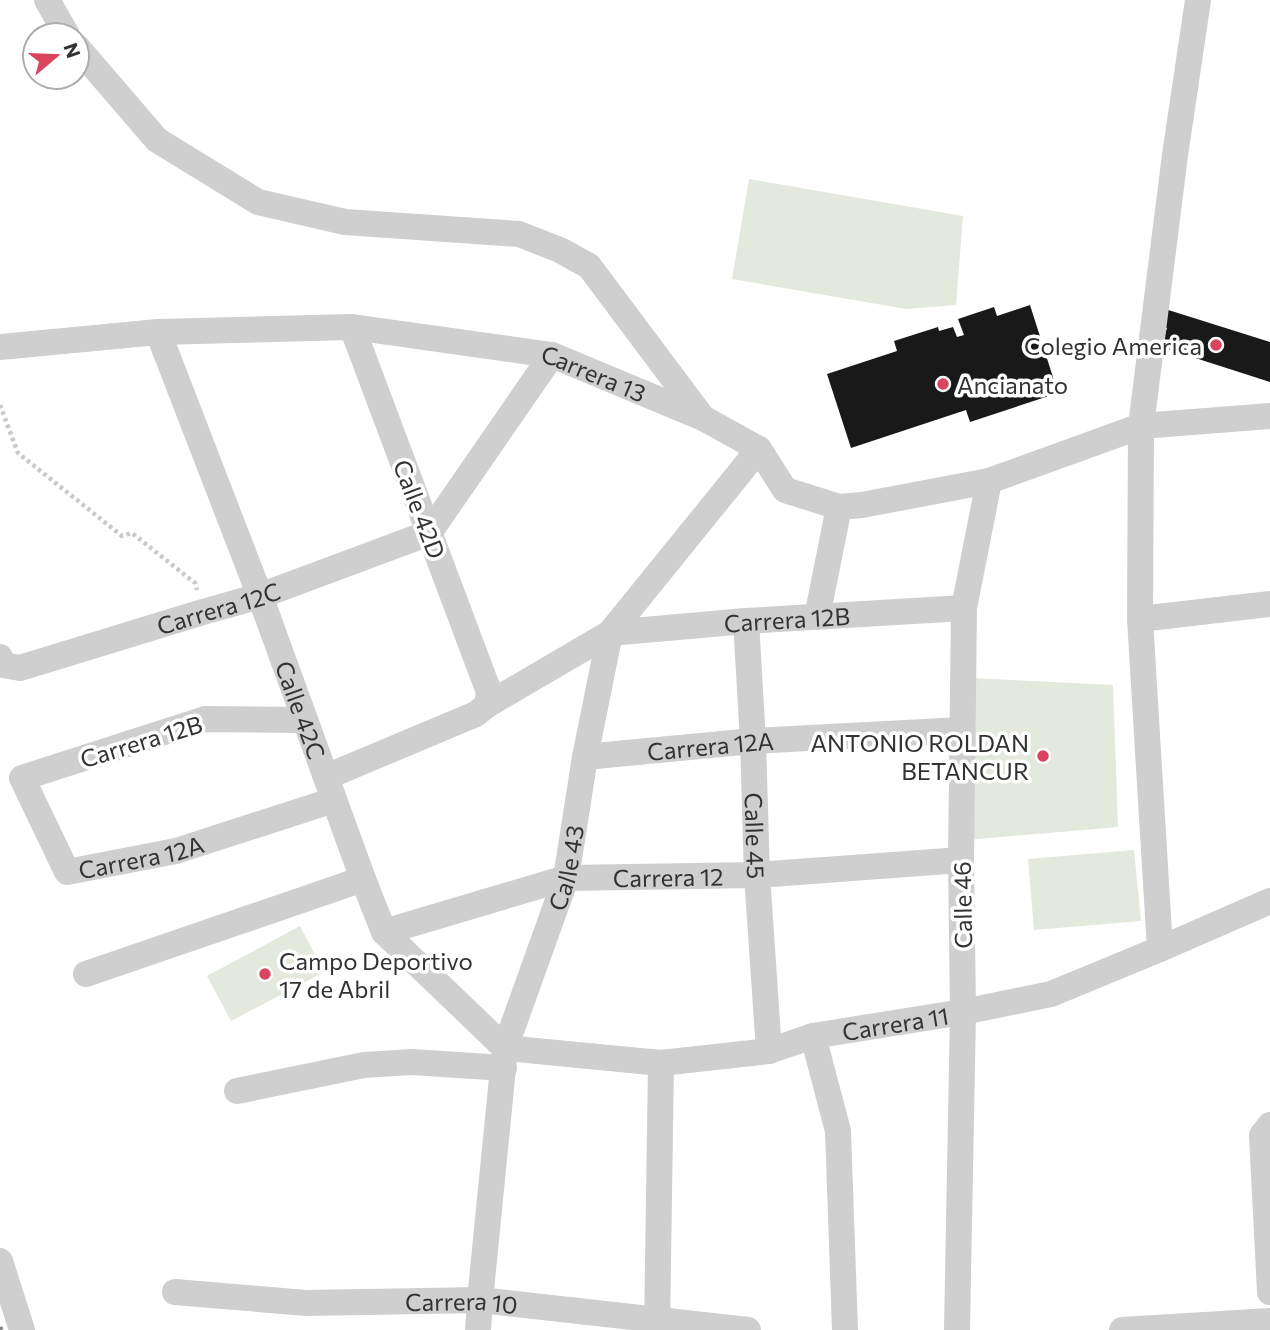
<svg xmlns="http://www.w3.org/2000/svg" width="1270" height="1330" font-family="Commissioner,sans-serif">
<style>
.green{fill:#e3e9dc}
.building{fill:#191919}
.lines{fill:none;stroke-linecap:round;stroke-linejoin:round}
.path{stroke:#c9c9c9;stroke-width:4.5;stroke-dasharray:3.5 3.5;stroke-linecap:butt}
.street{stroke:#cfcfcf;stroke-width:26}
.rail{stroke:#878787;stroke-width:5;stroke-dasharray:7 5;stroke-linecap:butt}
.poi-dot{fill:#da445f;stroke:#fff;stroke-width:2.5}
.labels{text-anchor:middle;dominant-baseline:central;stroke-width:7;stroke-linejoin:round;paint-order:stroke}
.poi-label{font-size:24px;fill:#323232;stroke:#fff;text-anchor:end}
.street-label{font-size:24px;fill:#323232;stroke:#fff}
</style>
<rect width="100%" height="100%" fill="#fff"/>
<!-- green -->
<g class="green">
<polygon points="749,179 963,216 956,305 906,309 732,279"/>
<polygon points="972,678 1113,685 1118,827 967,840"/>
<polygon points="1134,850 1141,921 1034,930 1028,859"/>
<polygon points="300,926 324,972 231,1021 207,976"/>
</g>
<!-- building -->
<g class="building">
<polygon points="1030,305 1058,393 970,422 966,410 851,448 827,374 897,351 894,341 938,327 939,331 953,327 957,337 964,335 958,319 994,307 997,316"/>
<polygon points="1162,308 1270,342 1270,382 1161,347 1167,328 1157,325"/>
</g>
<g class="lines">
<!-- path -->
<polyline class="path" points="0,405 18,453 122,536 132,533 195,583 197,590"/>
<!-- street -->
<g class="street">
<polyline points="47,0 67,35"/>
<polyline points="77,47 157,140 258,202 345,222 519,234 560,250 589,266 702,417"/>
<path id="s1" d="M158,332L260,596L363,879L384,932L505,1048L661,1063L769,1051L813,1036L963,1012L1051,994L1160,949L1270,901"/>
<path id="s2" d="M0,347L158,332L352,327L552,355L703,418L759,449L785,490L839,507L862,505L989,481L1141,426L1270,416"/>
<polyline points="817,617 839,507"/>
<polyline points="1140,619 1270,604"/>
<path id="s3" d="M746,621L753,741L757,875L769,1051"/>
<path id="s4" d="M0,657L3,665L20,668L203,612L260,596L429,533L552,355"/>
<path id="s5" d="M487,705L610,633L746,621L964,608"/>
<path id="s6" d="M305,720L205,719L22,778L67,872L176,851L334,800"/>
<path id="s7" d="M585,757L753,741L962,730"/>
<polyline points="326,777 476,714 487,705 489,692 352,327"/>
<path id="s8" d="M384,932L566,878L757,875L961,860"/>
<polyline points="1160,949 1140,619 1141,426 1175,155 1198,0"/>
<polyline points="86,974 363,879"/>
<polyline points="813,1036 838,1131 845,1330"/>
<polyline points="237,1091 364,1065 412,1062 504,1068"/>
<polyline points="1270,1125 1262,1135 1270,1292"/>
<polyline points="0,1261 22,1330"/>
<path id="s9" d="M175,1292L306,1303L480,1300L748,1330"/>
<path id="s10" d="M478,1330L480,1300L505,1048L566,878L585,757L610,633L759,449"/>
<polyline points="657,1330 661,1063"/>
<polyline points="957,1330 963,1012 961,860 964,608 989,481"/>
<polyline points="1122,1330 1270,1321"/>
</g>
<!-- rail -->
<polyline class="rail" points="0,1327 1,1330"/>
</g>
<!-- markers -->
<g class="poi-dot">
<circle cx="1216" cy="345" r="7"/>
<circle cx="943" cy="384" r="7"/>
<circle cx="1043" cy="756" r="7"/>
<circle cx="265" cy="974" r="7"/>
</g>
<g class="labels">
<!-- poi labels -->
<g class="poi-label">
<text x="1202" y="345">Colegio America</text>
<text x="957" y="384" text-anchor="start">Ancianato</text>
<text x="1029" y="742">ANTONIO ROLDAN<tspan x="1029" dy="28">BETANCUR</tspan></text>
<text x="279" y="960" text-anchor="start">Campo Deportivo<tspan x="279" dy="28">17 de Abril</tspan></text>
</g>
<!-- street labels -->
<g class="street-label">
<text stroke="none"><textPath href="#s2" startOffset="600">Carrera 13</textPath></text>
<text transform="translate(420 509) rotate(69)">Calle 42D</text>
<text stroke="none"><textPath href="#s4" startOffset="233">Carrera 12C</textPath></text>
<text stroke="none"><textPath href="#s5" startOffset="320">Carrera 12B</textPath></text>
<text stroke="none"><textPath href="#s1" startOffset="404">Calle 42C</textPath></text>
<text transform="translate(141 741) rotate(-17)">Carrera 12B</text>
<text stroke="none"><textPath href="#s7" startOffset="126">Carrera 12A</textPath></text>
<text stroke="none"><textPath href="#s3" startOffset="215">Calle 45</textPath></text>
<text stroke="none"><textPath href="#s6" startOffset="472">Carrera 12A</textPath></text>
<text stroke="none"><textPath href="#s10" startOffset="474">Calle 43</textPath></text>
<text stroke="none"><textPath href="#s8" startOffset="292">Carrera 12</textPath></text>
<text transform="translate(962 905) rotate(-91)">Calle 46</text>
<text stroke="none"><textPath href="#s1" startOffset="1204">Carrera 11</textPath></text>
<text stroke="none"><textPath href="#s9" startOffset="287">Carrera 10</textPath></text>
</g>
</g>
<!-- north arrow -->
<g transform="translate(56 56) rotate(71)"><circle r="33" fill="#ffffff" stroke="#adadad" stroke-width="2"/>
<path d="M0-5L12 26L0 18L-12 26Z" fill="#da445f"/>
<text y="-10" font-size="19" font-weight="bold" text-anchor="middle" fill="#323232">N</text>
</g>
</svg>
